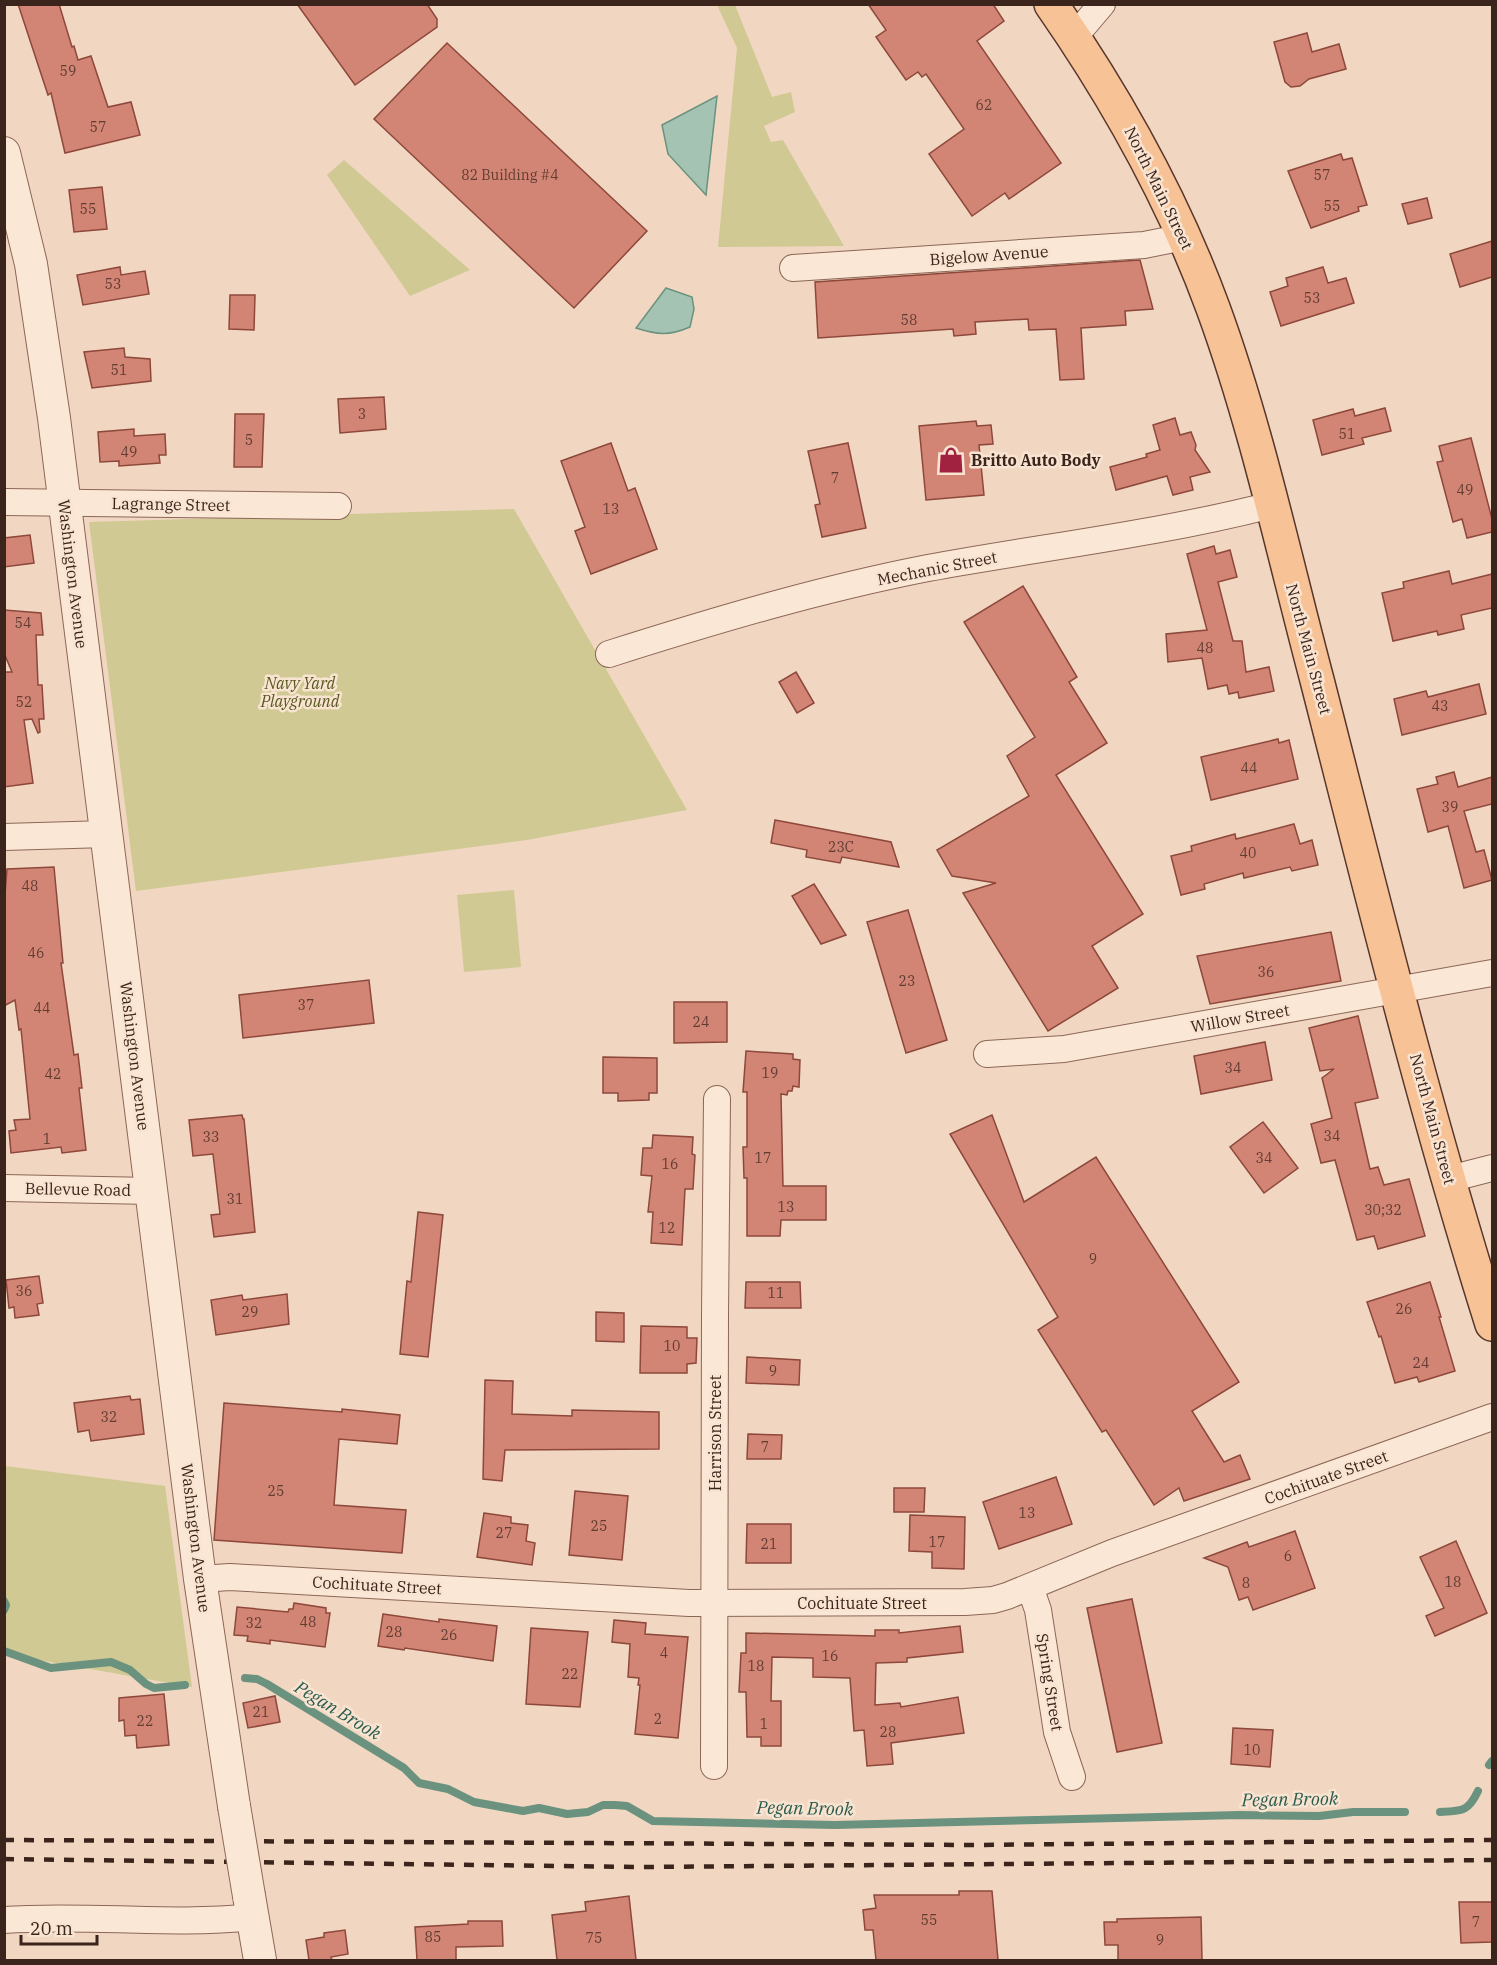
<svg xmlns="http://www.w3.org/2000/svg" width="1497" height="1965" font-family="'IBM Plex Serif',serif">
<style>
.green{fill:#d0c994}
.water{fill:#a4c3b3;stroke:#6a927f;stroke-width:1.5}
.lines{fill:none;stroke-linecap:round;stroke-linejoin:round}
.stream{stroke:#6a927f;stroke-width:8}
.building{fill:#d28574;stroke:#8d483b;stroke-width:1.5}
.minor-casing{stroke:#8c6757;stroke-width:28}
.tertiary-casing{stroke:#8c6757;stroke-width:34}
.primary-casing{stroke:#59362c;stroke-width:36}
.minor{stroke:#fbe7d5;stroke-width:26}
.tertiary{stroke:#fbe7d5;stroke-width:32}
.primary{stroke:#f7c296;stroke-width:33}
.rail{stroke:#3b241c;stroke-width:4.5;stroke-dasharray:10 10;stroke-linecap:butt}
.tertiary-bridge-casing{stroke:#8c6757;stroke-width:34;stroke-linecap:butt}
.tertiary-bridge{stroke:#fbe7d5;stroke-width:32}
.labels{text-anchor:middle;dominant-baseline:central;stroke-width:5;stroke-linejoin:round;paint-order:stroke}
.number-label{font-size:14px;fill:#613c32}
.street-label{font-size:16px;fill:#3b241c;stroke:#f8e4d1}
.poi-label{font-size:16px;font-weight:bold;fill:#3b241c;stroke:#f8e4d1;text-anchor:start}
.park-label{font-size:16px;font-style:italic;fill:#585921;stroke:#f8e4d1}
.water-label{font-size:18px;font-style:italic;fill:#2a5b4d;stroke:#f8e4d1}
</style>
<rect width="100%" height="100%" fill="#f1d7c1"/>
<!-- green -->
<g class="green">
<polygon points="717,5 735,5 772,97 791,92 795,112 764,126 771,142 783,140 844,246 718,247 737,48"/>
<polygon points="344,160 470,270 410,296 327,175"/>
<polygon points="514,509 687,810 527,840 136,891 89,522"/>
<polygon points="514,890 521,967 464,972 457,895"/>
<polygon points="5,1466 165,1486 192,1687 5,1654"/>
</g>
<!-- water -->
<g class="water">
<polygon points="717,96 706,195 668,154 662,125"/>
<path d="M666,288L692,297L694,309L690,327C669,336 658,335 636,328Z"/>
</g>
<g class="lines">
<!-- stream -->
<g class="stream">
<polyline points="4,1601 6,1605 4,1610"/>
<polyline points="4,1651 51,1668 111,1662 130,1670 146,1684 154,1688 185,1685"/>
<polyline points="245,1678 257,1679 267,1684 404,1768 419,1783 448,1789 474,1802 523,1811 539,1808 567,1814 588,1812 603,1805 615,1805 627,1806 653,1821 835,1825 1239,1815 1319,1816 1353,1812 1405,1812"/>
<polyline points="1489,1765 1492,1761"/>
<path d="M1440,1812C1462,1811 1468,1812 1478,1791"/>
</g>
</g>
<!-- building -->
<g class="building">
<polygon points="18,4 59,4 72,47 74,46 78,60 91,56 108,107 131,102 140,135 65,153 51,93 48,95"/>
<polygon points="297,4 427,4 437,19 437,27 355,85"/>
<polygon points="868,4 993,4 1004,21 977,41 1061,163 1009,199 1005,193 972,216 929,154 964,129 926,74 922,77 918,72 906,80 876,37 886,30"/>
<polygon points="1307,33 1312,52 1339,44 1346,69 1309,79 1300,86 1291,87 1285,82 1274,42"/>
<polygon points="447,43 647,231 574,308 374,119"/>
<polygon points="1341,154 1343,160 1352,158 1367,205 1358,207 1359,211 1311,228 1288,171"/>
<polygon points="102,187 107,229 74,232 69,190"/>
<polygon points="1427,198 1432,218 1408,224 1402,204"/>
<polygon points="1492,241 1492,277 1460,287 1450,254"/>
<polygon points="1140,260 1153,309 1125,311 1126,325 1081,328 1084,379 1060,380 1056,329 1029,330 1028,319 975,322 976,334 954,336 953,329 818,338 815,282"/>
<polygon points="120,267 121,275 145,271 149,294 83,305 77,275"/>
<polygon points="1323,267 1328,283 1346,278 1354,303 1281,326 1270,292 1288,286 1286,278"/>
<polygon points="230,295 255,295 254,330 229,329"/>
<polygon points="124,348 125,357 150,359 151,381 92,388 84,352"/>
<polygon points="384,397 386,429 340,433 338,399"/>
<polygon points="1385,408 1391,431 1362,438 1364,444 1322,455 1313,420 1353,409 1355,416"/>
<polygon points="235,414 264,414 262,467 234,467"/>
<polygon points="1175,418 1180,435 1191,432 1196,445 1195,450 1210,472 1190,477 1193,490 1173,495 1167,476 1116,490 1110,467 1147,457 1146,454 1160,450 1153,425"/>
<polygon points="976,421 977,426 991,425 993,444 979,445 984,495 926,500 919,426"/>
<polygon points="134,429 134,436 165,434 166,455 159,455 160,463 119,466 119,461 100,462 98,432"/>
<polygon points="1471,438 1492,519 1492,532 1467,538 1462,519 1453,522 1437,462 1443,461 1439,446"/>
<polygon points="611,443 628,491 635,488 657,549 591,574 575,531 585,527 561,461"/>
<polygon points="848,443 866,528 822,537 815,505 820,504 808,451"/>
<polygon points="30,535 34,563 4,567 4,538"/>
<polygon points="1214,546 1216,554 1230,550 1237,577 1218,582 1233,641 1242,641 1246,672 1269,667 1274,691 1239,698 1238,692 1229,694 1227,685 1208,689 1202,658 1168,662 1166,634 1207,630 1187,554"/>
<polygon points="1449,571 1452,584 1492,574 1492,608 1461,615 1464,629 1438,635 1437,631 1393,641 1382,593 1404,588 1403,582"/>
<polygon points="1023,586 1077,677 1069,682 1107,743 1056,775 1143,914 1092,946 1118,988 1048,1031 963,893 996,883 952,876 937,850 1029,796 1007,756 1035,737 964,622"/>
<polygon points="4,610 41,613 43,635 36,635 38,685 42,685 44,719 39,719 40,732 38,733 32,719 24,720 33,783 4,787 4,672 12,672 4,653"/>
<polygon points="796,672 814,703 797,713 779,682"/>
<polygon points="1479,684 1486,714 1402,735 1394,699 1426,691 1428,697"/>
<polygon points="1278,739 1279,743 1289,740 1298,779 1211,800 1201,757"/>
<polygon points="1454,772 1458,787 1492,777 1492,804 1464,811 1476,852 1484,850 1492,880 1464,888 1448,826 1428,832 1417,789 1438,784 1436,777"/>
<polygon points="775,820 891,842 899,867 842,857 840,863 806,857 807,850 771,843"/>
<polygon points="1294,824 1300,844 1312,840 1318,865 1292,871 1290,867 1244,878 1243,873 1204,884 1205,889 1181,895 1171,856 1192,851 1191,846 1235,834 1236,839"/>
<polygon points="54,867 63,963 61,963 74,1055 78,1054 82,1088 79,1088 86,1150 62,1153 61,1147 11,1153 9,1131 16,1130 14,1120 30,1119 21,1029 19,1030 15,1000 4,1006 4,907 7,869"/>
<polygon points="814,884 846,935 821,944 792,896"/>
<polygon points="908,910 947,1040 906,1053 867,922"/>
<polygon points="1331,932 1341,981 1210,1004 1197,956"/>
<polygon points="369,980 374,1023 243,1038 239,995"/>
<polygon points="674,1002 727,1002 727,1042 674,1043"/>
<polygon points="1358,1016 1378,1098 1355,1103 1370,1169 1378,1167 1384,1185 1409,1179 1425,1236 1378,1249 1374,1236 1357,1240 1335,1160 1321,1163 1311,1124 1332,1118 1322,1078 1334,1069 1320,1071 1309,1028"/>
<polygon points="1265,1042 1272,1080 1201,1094 1194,1056"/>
<polygon points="746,1051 793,1054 793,1059 800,1060 799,1087 793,1086 792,1091 788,1091 787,1095 781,1094 783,1186 826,1186 826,1220 781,1220 780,1236 747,1236 747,1178 744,1178 743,1147 747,1147 747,1092 743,1092"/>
<polygon points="603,1057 657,1058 657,1093 649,1093 649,1100 618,1101 618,1093 603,1093"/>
<polygon points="242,1115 243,1119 244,1119 255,1232 214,1237 211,1215 220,1214 213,1154 193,1156 189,1120"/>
<polygon points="992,1115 1024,1202 1096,1157 1239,1382 1192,1411 1224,1462 1240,1455 1250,1479 1184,1501 1179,1488 1154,1505 1106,1430 1102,1432 1038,1330 1058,1317 950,1134"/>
<polygon points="1263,1122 1298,1168 1264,1193 1230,1147"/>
<polygon points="653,1135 693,1137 692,1154 695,1155 693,1189 685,1189 682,1245 651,1243 653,1212 648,1212 652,1176 641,1175 643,1148 652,1148"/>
<polygon points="418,1212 443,1215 428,1357 400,1354 407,1281 411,1282"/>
<polygon points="39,1276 43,1303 37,1304 39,1315 15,1318 14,1307 9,1308 6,1280"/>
<polygon points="746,1282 800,1282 801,1308 745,1308"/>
<polygon points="1430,1282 1441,1317 1439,1317 1455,1371 1419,1382 1417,1377 1395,1383 1381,1336 1379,1337 1367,1302"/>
<polygon points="287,1294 289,1324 216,1335 211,1300 242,1295 243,1300"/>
<polygon points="596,1312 624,1313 624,1342 596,1341"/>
<polygon points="641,1326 687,1327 687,1338 697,1338 696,1363 687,1364 687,1373 640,1373"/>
<polygon points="747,1357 800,1360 799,1385 746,1383"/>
<polygon points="485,1380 513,1381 512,1414 572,1416 572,1410 659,1412 659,1449 505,1450 502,1481 483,1479"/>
<polygon points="130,1396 131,1400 140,1399 144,1434 91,1441 89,1430 78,1432 74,1403"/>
<polygon points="224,1403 342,1412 342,1409 400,1415 397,1444 339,1439 334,1505 406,1510 402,1553 214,1540"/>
<polygon points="748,1434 782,1435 781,1459 747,1459"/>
<polygon points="1056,1477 1072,1524 999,1549 983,1502"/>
<polygon points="894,1488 925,1488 924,1512 894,1512"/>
<polygon points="575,1491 628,1496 622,1560 569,1555"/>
<polygon points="484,1513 511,1517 511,1523 528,1525 526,1541 535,1543 532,1565 477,1557"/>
<polygon points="910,1515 965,1517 964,1569 932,1568 932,1552 909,1551"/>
<polygon points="747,1524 791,1524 791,1563 746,1563"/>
<polygon points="1295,1531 1315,1588 1253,1610 1248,1597 1239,1600 1228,1567 1204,1558 1247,1542 1249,1547"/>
<polygon points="1456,1541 1487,1613 1435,1636 1426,1616 1444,1608 1420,1557"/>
<polygon points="1132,1599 1162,1743 1117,1752 1087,1608"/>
<polygon points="294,1603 326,1608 326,1613 330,1613 325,1647 270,1640 270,1644 247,1641 248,1636 234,1635 237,1607 288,1612 289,1609 293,1609"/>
<polygon points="383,1614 439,1622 439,1619 497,1626 493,1661 405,1648 404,1650 378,1646"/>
<polygon points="614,1620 646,1623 645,1634 688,1637 678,1738 635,1734 640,1685 638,1685 639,1678 628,1677 630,1644 612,1642"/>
<polygon points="960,1626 963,1652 907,1658 907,1662 876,1663 875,1705 900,1703 901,1707 958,1697 964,1733 891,1743 893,1764 867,1766 864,1730 854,1731 850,1678 813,1677 813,1658 772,1657 771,1701 781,1701 781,1746 761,1746 761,1737 747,1737 746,1692 739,1692 741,1653 746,1653 746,1633 875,1636 875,1630 899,1630 899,1633"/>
<polygon points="531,1628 588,1632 580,1707 526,1704"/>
<polygon points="164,1694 169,1745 137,1748 136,1735 125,1736 124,1720 119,1721 119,1698"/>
<polygon points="275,1696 280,1722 248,1728 243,1703"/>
<polygon points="1233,1728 1273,1730 1270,1767 1231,1764"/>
<polygon points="959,1891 992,1891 998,1960 876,1960 873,1930 865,1930 863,1910 876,1908 874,1895 959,1895"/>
<polygon points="629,1896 636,1960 557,1960 552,1915 586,1911 585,1902"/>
<polygon points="1459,1902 1492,1902 1492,1942 1461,1943"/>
<polygon points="1201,1917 1202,1960 1118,1960 1118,1945 1105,1945 1104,1922 1117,1922 1117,1919"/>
<polygon points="468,1921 502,1921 503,1946 456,1947 456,1960 417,1960 415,1927 468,1924"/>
<polygon points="345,1930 348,1954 331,1957 332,1960 309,1960 306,1940 324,1937 324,1933"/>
</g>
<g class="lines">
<!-- minor casing -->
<g class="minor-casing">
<g id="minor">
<polyline points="1074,37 1102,4"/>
<polyline points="793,268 1144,245 1184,237"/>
<polyline points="4,502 338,506"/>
<path d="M609,654C713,621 820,589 928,568C1042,547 1158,534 1271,505"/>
<polyline points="4,837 107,834"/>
<polyline points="987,1054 1064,1049 1492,973"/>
<polyline points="1449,1179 1492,1168"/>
<polyline points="4,1188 151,1191"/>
<polyline points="200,1579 230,1577 689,1603 965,1602 993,1600 1007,1596 1112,1553 1492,1417"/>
<polyline points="1030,1587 1038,1610 1057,1732 1072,1777"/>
<polyline points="714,1766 715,1316 717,1099"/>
<path d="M4,1920C87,1914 170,1926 252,1917"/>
</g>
</g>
<!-- tertiary casing -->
<g class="tertiary-casing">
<g id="tertiary">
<polyline points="4,153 31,264 54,418 200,1579 234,1806"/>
<polyline points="249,1896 260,1960"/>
</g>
</g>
<!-- primary casing -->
<g class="primary-casing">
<path id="primary" d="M1051,4C1117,99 1173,199 1213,308C1257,428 1284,556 1317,680C1372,895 1425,1112 1492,1324"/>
</g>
<!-- minor -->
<use href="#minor" class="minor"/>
<!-- tertiary -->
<use href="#tertiary" class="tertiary"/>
<!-- primary -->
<use href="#primary" class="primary"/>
<!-- rail -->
<g class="rail">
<polyline points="4,1840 971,1845 1492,1840"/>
<polyline points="4,1859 640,1867 1492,1860"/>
</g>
<!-- tertiary-bridge casing -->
<g class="tertiary-bridge-casing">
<polyline id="tertiary-bridge" points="234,1806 249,1896"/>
</g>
<!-- tertiary-bridge -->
<use href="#tertiary-bridge" class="tertiary-bridge"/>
</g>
<!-- icons -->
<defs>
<g id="shop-bare" transform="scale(2.07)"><path d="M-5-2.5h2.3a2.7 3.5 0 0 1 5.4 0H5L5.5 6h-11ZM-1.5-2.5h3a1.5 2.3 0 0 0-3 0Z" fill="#a02240" stroke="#f8e4d1" stroke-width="2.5" paint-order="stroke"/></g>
</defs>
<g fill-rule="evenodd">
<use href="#shop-bare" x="951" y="460"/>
</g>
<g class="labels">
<!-- number labels -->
<g class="number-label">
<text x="68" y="71">59</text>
<text x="984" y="105">62</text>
<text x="98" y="127">57</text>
<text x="510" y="175">82 Building #4</text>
<text x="1322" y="175">57</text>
<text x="1332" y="206">55</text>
<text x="88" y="209">55</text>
<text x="113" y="284">53</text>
<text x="1312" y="298">53</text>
<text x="909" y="320">58</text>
<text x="119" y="370">51</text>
<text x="362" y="414">3</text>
<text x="1347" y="434">51</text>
<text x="249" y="440">5</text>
<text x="129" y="452">49</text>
<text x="835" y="478">7</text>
<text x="1465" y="490">49</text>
<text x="611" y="509">13</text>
<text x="23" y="623">54</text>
<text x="1205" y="648">48</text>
<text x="24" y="702">52</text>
<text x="1440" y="706">43</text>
<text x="1249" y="768">44</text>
<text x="1450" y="807">39</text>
<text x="841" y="847">23C</text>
<text x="1248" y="853">40</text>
<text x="30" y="886">48</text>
<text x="36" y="953">46</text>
<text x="1266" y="972">36</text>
<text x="907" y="981">23</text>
<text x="306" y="1005">37</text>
<text x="42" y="1008">44</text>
<text x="701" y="1022">24</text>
<text x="1233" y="1068">34</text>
<text x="770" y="1073">19</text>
<text x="53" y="1074">42</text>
<text x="1332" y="1136">34</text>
<text x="211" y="1137">33</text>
<text x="47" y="1139">1</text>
<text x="763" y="1158">17</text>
<text x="1264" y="1158">34</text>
<text x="670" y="1164">16</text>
<text x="235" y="1199">31</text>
<text x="786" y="1207">13</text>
<text x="1383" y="1210">30;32</text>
<text x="667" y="1228">12</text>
<text x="1093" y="1259">9</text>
<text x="24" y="1291">36</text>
<text x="776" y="1293">11</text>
<text x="1404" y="1309">26</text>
<text x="250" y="1312">29</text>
<text x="672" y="1346">10</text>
<text x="1421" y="1363">24</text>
<text x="773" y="1371">9</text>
<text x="109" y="1417">32</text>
<text x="765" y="1447">7</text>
<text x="276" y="1491">25</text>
<text x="1027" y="1513">13</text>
<text x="599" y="1526">25</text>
<text x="504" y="1533">27</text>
<text x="937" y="1542">17</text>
<text x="769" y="1544">21</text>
<text x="1288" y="1556">6</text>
<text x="1453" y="1582">18</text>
<text x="1246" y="1583">8</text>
<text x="308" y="1622">48</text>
<text x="254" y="1623">32</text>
<text x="394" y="1632">28</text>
<text x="449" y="1635">26</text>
<text x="664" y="1653">4</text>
<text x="830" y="1656">16</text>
<text x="756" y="1666">18</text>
<text x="570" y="1674">22</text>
<text x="261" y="1712">21</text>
<text x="658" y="1719">2</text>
<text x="145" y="1721">22</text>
<text x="764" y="1724">1</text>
<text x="888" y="1732">28</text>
<text x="1252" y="1750">10</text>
<text x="929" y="1920">55</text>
<text x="1476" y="1922">7</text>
<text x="433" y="1937">85</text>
<text x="594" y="1938">75</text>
<text x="1160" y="1940">9</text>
</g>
<!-- street labels -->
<g class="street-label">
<text transform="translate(1159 188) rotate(64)">North Main Street</text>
<text transform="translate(989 255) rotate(-4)">Bigelow Avenue</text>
<text transform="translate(171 504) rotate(1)">Lagrange Street</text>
<text transform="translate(937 568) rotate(-11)">Mechanic Street</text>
<text transform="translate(73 574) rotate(83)">Washington Avenue</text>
<text transform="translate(1309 649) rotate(75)">North Main Street</text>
<text transform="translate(1240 1018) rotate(-10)">Willow Street</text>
<text transform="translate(135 1056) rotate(83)">Washington Avenue</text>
<text transform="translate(1433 1119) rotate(75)">North Main Street</text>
<text transform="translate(78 1189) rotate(1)">Bellevue Road</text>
<text transform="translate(715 1433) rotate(-90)">Harrison Street</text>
<text transform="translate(1326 1477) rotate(-20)">Cochituate Street</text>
<text transform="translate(196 1538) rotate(83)">Washington Avenue</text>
<text transform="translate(377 1585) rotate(3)">Cochituate Street</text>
<text x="862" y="1603">Cochituate Street</text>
<text transform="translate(1050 1682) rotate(81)">Spring Street</text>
</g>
<!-- poi labels -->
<g class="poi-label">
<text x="971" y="460">Britto Auto Body</text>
</g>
<!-- park labels -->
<g class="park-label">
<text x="300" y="683">Navy Yard<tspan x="300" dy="18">Playground</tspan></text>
</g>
<!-- water labels -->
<g class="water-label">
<text transform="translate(338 1710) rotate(31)">Pegan Brook</text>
<text transform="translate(1290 1799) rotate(-1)">Pegan Brook</text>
<text transform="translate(805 1808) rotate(1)">Pegan Brook</text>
</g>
</g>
<!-- border -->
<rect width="1497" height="1965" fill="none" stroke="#3b241c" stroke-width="12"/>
<!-- scale -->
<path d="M21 1935v9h76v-9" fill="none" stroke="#3b241c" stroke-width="3"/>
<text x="30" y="1935" font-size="18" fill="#3b241c" stroke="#f8e4d1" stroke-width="4.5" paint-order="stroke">20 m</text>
</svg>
